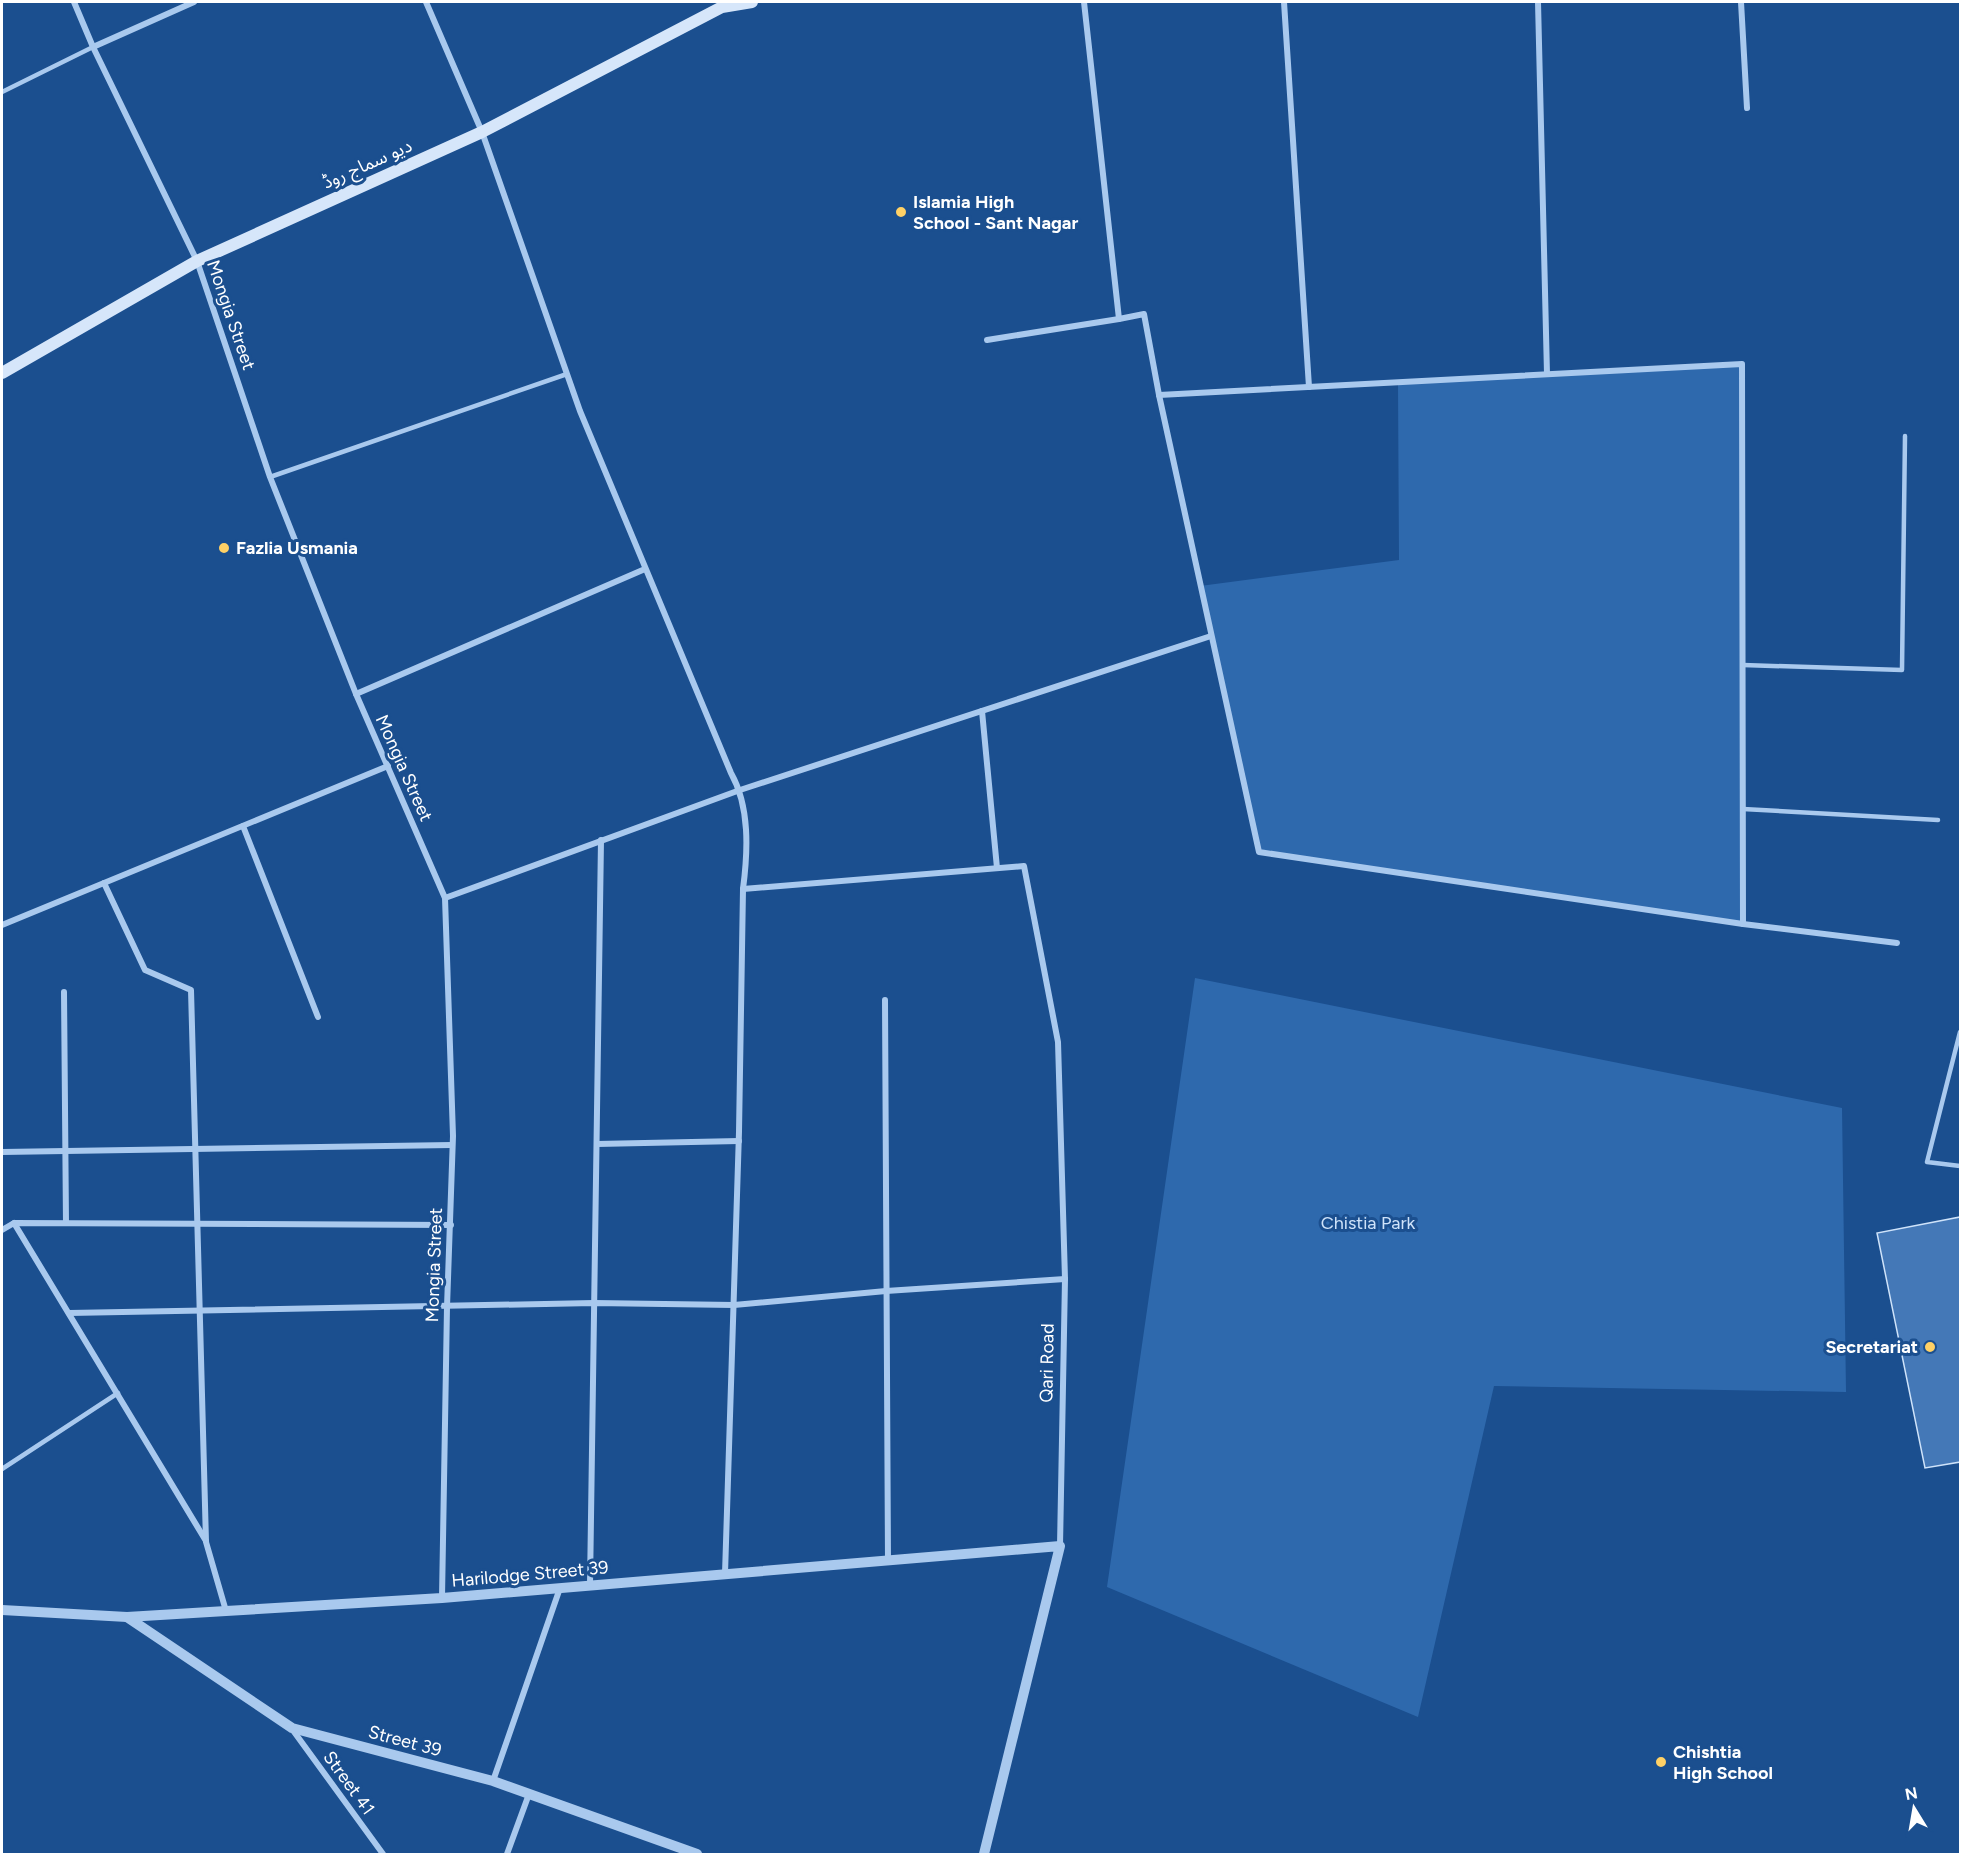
<svg xmlns="http://www.w3.org/2000/svg" width="1962" height="1856" font-family="Figtree,'Noto Sans Arabic',sans-serif">
<style>
.green{fill:#2e69ad}
.building{fill:#4478b7;stroke:#cfe3fa;stroke-width:1.5}
.lines{fill:none;stroke-linecap:round;stroke-linejoin:round}
.service{stroke:#a9c9ee;stroke-width:4.5}
.minor{stroke:#a9c9ee;stroke-width:6}
.tertiary{stroke:#a9c9ee;stroke-width:10}
.secondary{stroke:#d6e6fa;stroke-width:12}
.poi-dot{fill:#ffd166;stroke:#1b4f8f;stroke-width:2}
.labels{text-anchor:middle;dominant-baseline:central;stroke-width:6;stroke-linejoin:round;paint-order:stroke}
.street-label{font-size:18px;fill:#fff;stroke:#1b4f8f}
.poi-label{font-size:18px;font-weight:bold;fill:#fff;stroke:#1b4f8f;text-anchor:start}
.park-label{font-size:18px;fill:#cfe3fa;stroke:#1b4f8f}
</style>
<rect width="100%" height="100%" fill="#1b4f8f"/>
<!-- green -->
<g class="green">
<polygon points="1742,364 1743,924 1259,852 1200,586 1399,560 1398,383"/>
<polygon points="1195,978 1842,1108 1846,1392 1494,1386 1418,1717 1107,1587"/>
</g>
<!-- building -->
<polygon class="building" points="1960,1217 1960,1462 1925,1468 1877,1233"/>
<g class="lines">
<!-- service -->
<g class="service">
<polyline points="2,92 93,47"/>
<polyline points="270,477 567,374"/>
<polyline points="1743,665 1902,670 1905,436"/>
<polyline points="1743,809 1938,820"/>
<polyline points="1960,1032 1927,1162 1960,1166"/>
<polyline points="2,1469 118,1393"/>
</g>
<!-- minor -->
<g class="minor">
<polyline points="74,2 93,47 197,261 270,477 356,694 445,898 453,1136 447,1307 442,1598"/>
<path d="M426,2L482,132L580,411L731,773C750,807 748,851 743,889L739,1132L725,1574"/>
<polyline points="1284,2 1309,387"/>
<polyline points="1538,2 1547,374"/>
<polyline points="1741,2 1747,108"/>
<polyline points="93,47 194,2"/>
<polyline points="1119,319 1144,314 1159,395 1259,852 1743,924 1897,943"/>
<polyline points="987,340 1119,319 1084,2"/>
<polyline points="1159,395 1742,364 1743,924"/>
<polyline points="356,694 645,569"/>
<polyline points="982,711 997,868"/>
<polyline points="243,826 318,1017"/>
<polyline points="104,883 145,970 191,990 206,1542 226,1611"/>
<polyline points="743,889 1024,866 1058,1042 1065,1279 1060,1546"/>
<polyline points="445,898 740,790 1211,636"/>
<polyline points="2,925 388,766"/>
<polyline points="64,992 66,1223"/>
<polyline points="885,1000 888,1561"/>
<polyline points="597,1144 739,1141"/>
<polyline points="2,1152 452,1145"/>
<polyline points="14,1223 206,1541"/>
<polyline points="2,1230 14,1223 451,1225"/>
<polyline points="69,1313 594,1303 734,1305 886,1291 1065,1279"/>
<polyline points="590,1585 601,840"/>
<polyline points="292,1729 383,1854"/>
<polyline points="493,1781 560,1588"/>
<polyline points="507,1854 529,1794"/>
</g>
<!-- tertiary -->
<g class="tertiary">
<polyline points="2,1610 127,1617 226,1611 442,1598 1060,1546 984,1854"/>
<polyline points="127,1617 292,1728 493,1781 697,1854"/>
</g>
<!-- secondary -->
<polyline class="secondary" points="2,373 197,261 482,132 722,7 752,2"/>
</g>
<!-- markers -->
<g class="poi-dot">
<circle cx="901" cy="212" r="6"/>
<circle cx="224" cy="548" r="6"/>
<circle cx="1930" cy="1347" r="6"/>
<circle cx="1661" cy="1762" r="6"/>
</g>
<g class="labels">
<!-- street labels -->
<g class="street-label">
<text transform="translate(367 164) rotate(-24)">دیو سماج روڈ</text>
<text transform="translate(231 315) rotate(71)">Mongia Street</text>
<text transform="translate(404 768) rotate(66)">Mongia Street</text>
<text transform="translate(434 1265) rotate(-88)">Mongia Street</text>
<text transform="translate(1047 1363) rotate(-89)">Qari Road</text>
<text transform="translate(530 1574) rotate(-5)">Harilodge Street 39</text>
<text transform="translate(405 1741) rotate(15)">Street 39</text>
<text transform="translate(349 1783) rotate(54)">Street 41</text>
</g>
<!-- poi labels -->
<g class="poi-label">
<text x="913" y="202">Islamia High<tspan x="913" dy="21">School - Sant Nagar</tspan></text>
<text x="236" y="548">Fazlia Usmania</text>
<text x="1918" y="1347" text-anchor="end">Secretariat</text>
<text x="1673" y="1752">Chishtia<tspan x="1673" dy="21">High School</tspan></text>
</g>
<!-- park labels -->
<g class="park-label">
<text x="1368" y="1223">Chistia Park</text>
</g>
</g>
<!-- border -->
<rect width="1962" height="1856" fill="none" stroke="#ffffff" stroke-width="6"/>
<!-- north arrow -->
<g transform="translate(1914 1808) rotate(349)" stroke="#1b4f8f" stroke-width="4.5" paint-order="stroke">
<path d="M0-4.5L10 22L0 15L-10 22Z" fill="#ffffff"/>
<text y="-9" font-size="16" font-weight="bold" text-anchor="middle" fill="#ffffff">N</text>
</g>
</svg>
